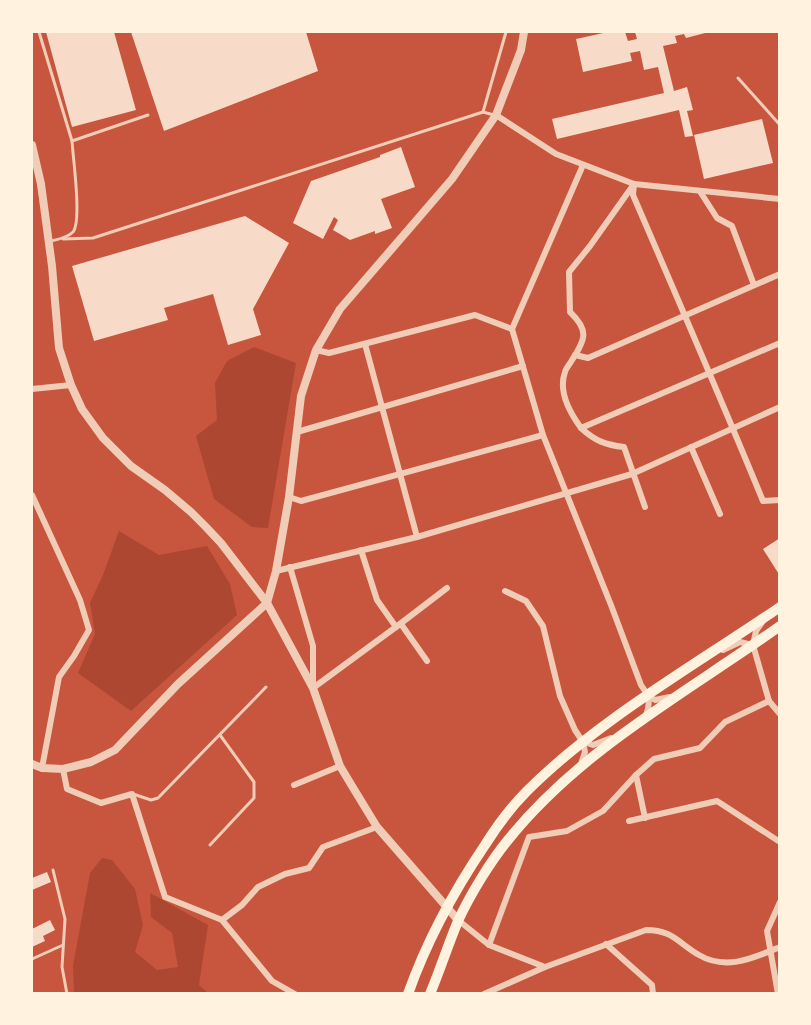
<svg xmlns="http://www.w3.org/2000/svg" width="811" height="1025" font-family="'IBM Plex Sans',sans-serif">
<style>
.green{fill:#ae4732}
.building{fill:#f7dbc8}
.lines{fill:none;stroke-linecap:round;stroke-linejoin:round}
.service{stroke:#f1ccb7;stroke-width:3}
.minor{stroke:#f1ccb7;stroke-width:6}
.tertiary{stroke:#f1ccb7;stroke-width:8}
.primary{stroke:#fff3e0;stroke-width:10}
</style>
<rect width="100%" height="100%" fill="#c8553d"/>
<!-- green -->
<g class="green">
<polygon points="254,347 296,363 268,528 252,527 214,499 196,436 217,420 215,383 227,361"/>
<polygon points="119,531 159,555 207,546 230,584 237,615 131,711 78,673 95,634 90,603 103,575"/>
<polygon points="102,858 112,860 135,889 143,925 135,952 157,970 178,967 172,933 151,917 150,893 208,925 199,985 208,993 74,993 73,966 90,873"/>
</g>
<!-- building -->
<g class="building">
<polygon points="46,32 114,32 136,110 72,127"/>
<polygon points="131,32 306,32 318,71 164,131"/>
<polygon points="608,32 625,32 628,41 637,39 635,32 709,32 686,38 684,34 675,36 677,43 663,46 674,91 687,87 693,110 687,111 693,136 685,137 679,110 557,139 552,119 664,93 658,67 644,70 640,51 630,53 632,61 583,72 576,39"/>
<polygon points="762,119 773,163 704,179 694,135"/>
<polygon points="401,147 415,187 381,199 392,228 375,234 375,231 350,240 333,230 338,220 334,217 323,239 293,223 311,181 380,157 380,155"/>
<polygon points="245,216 289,243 253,309 261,335 228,345 213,294 164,308 168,320 94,341 72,266"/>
<polygon points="780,538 780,576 763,549"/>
<polygon points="47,872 51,882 32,890 32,878"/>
<polygon points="50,920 55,930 43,936 45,941 32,947 32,929"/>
</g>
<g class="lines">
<!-- service -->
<g class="service">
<polyline points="39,32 72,141"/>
<polyline points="738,78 780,125"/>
<polyline points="483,112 506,32"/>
<polyline points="63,239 93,238 483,112 494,115"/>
<path d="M51,241C59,239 67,238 73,232C82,221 73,158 72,141L148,115"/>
<polyline points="133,794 151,800 158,798 266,687"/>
<polyline points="210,845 254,798 254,782 220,735"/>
<polyline points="53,870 65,919 62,967 67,994"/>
<polyline points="32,959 63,945"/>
</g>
<!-- minor -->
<g class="minor">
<polyline points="496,115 556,154 634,184 780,199"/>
<path d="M583,165L512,329L543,435L611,605L641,685C649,696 651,703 646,715"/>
<polyline points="701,193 717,218 732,226 754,285"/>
<path d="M780,343L581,428C570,413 558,391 565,372C566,368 570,364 572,360C586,339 589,330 570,312L569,272L590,246L634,184L633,195C677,297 721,399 763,501L780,500"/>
<polyline points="365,344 417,537"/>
<polyline points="316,350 329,353 475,315 512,329"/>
<polyline points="575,355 588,358 780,274"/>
<polyline points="32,389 71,385"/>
<path d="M581,428C595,441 606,445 624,447L645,507"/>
<polyline points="297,432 523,366"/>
<polyline points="691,447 720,514"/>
<polyline points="32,495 80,600 89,630 74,656 59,677 42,768"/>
<polyline points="289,497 301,501 543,435"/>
<polyline points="290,567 313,646 313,688 396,627 377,600 361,550"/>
<polyline points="276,571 417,537 632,474 780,407"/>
<polyline points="505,591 526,601 543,626 560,696 575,730 583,742 585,752 581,764"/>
<polyline points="763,621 756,631 753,645 769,701 780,714"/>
<polyline points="401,624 427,661"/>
<polyline points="396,627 447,588"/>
<polyline points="723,650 740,642 752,645"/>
<polyline points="648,696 655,700 670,697"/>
<polyline points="584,742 593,745 611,738"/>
<polyline points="63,769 67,789 101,803 132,794 165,897 222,920 272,981 295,994"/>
<polyline points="636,775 645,818"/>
<polyline points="294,785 340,766"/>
<polyline points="629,821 717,801 780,842"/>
<polyline points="222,920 242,905 258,887 285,874 309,868 323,847 377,827"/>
<polyline points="458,920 489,945 545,967"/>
<polyline points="606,944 652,985 653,994"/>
<polyline points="489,945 529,837 567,831 603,811 636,775 654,759 700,748 725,722 769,701"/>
<path d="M484,994L545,967L646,930C673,930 678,943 699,955C726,971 753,958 780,947"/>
<polyline points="778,994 767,931 780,902"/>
</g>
<!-- tertiary -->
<g class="tertiary">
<polyline points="32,145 41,184 52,266 59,348 71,385 82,409 103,438 131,466 165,490 191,512 205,526 221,543 267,603 313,688 340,766 352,786 377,827 458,920"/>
<polyline points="32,764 42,768 63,769 91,762 115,750 178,684 267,603 276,571 289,497 301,396 316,350 340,309 452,179 496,115 521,50 524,32"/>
</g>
<!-- primary -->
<g class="primary">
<path d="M408,994C427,940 454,891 485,845C497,826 511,807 527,791C598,720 697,664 780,607"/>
<path d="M430,994C440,970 448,945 458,921C470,895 490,862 508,840C581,749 686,693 780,626"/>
</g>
</g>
<!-- border -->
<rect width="811" height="1025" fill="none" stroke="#fff3e0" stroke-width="66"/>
</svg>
